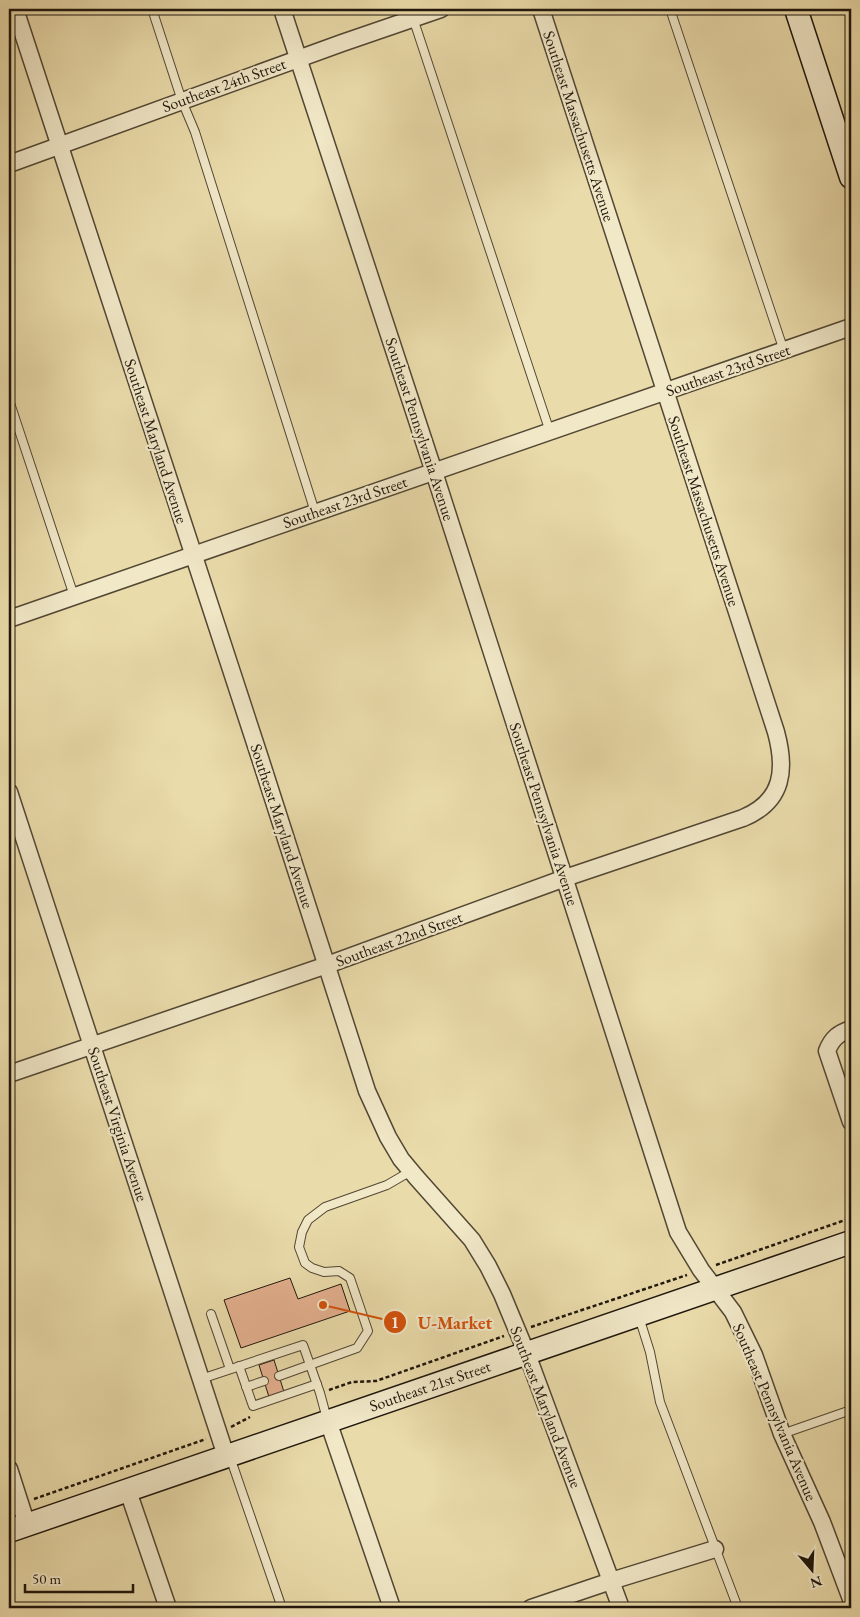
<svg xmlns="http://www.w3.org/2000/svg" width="860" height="1617" font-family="'EB Garamond',serif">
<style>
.building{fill:#e3af8e;stroke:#1f160c}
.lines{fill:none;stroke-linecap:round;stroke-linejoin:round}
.service-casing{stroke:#524734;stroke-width:10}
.minor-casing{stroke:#524734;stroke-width:19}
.secondary-casing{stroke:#1f160c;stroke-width:25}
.path{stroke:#1f160c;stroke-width:2.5;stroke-dasharray:4 2.5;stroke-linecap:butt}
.service{stroke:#f1e8c8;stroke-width:8}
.minor{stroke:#f1e8c8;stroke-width:16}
.secondary{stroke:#f1e8c8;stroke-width:22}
.labels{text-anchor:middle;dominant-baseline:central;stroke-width:4.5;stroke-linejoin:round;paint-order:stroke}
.street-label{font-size:16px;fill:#1f160c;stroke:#f1e8c8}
.leader{fill:none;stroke:#d4520c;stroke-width:2}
.callout-dot{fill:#d4520c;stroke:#f1e8c8;stroke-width:2}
.mark-label{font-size:15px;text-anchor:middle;font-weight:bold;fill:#fff}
.callout-label{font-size:18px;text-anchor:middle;font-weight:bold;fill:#d4520c;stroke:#f1e8c8;stroke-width:4.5;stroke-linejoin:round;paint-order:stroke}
</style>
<rect width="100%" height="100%" fill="#eadbaa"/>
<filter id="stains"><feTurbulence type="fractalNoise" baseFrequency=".004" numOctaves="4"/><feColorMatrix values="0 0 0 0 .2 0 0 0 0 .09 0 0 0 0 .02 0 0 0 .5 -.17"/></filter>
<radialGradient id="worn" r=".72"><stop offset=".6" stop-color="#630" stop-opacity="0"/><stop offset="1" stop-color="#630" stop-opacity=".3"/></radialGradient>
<!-- building -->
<g class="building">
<polygon points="290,1278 298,1299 341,1284 350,1311 241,1348 224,1300"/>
<polygon points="274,1360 284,1392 269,1397 259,1365"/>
</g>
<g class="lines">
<!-- service casing -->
<g class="service-casing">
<g id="service">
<polyline points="152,9 182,101 195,132 315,512"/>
<polyline points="410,9 550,432"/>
<polyline points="670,9 784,351"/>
<polyline points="9,400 74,596"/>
<polyline points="211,1314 230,1369"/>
<polyline points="639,1317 650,1352 660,1402 738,1608"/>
<polyline points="239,1366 253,1406 317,1384"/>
<polyline points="279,1376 357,1348 368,1331 350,1278 339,1271 324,1272 312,1268 305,1263 299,1247 302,1232 308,1220 325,1207 387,1185 411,1171"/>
<polyline points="201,1379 303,1345 320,1393 327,1419"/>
<polyline points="246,1387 264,1381"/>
<polyline points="782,1434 851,1410"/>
<polyline points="230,1457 282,1608"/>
</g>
</g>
<!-- minor casing -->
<g class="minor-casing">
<g id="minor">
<polyline points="15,9 259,755 367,1091 388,1137 401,1159 416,1177 472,1240 488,1266 502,1294 527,1354 621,1608"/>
<polyline points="282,9 434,472 678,1232 701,1270 733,1312 754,1355 782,1434 822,1522 851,1599"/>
<polyline points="9,164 342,43 441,9"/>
<polyline points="9,619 851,327"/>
<polyline points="9,792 226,1456"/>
<path d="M851,1029C839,1033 832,1038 827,1051L851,1122"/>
<path d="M9,1074L327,965L565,878L743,818C784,801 786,769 776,732L541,9"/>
<polyline points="328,1421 392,1608"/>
<polyline points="9,1469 27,1525"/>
<polyline points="128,1491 168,1608"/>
<polyline points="531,1608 611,1581 715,1549"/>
</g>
</g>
<!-- secondary casing -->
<g class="secondary-casing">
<g id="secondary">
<polyline points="796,9 851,177"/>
<polyline points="9,1531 851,1242"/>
</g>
</g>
<!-- path -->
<g class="path">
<polyline points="716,1265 851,1218"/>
<polyline points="531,1327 687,1275"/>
<polyline points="329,1390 352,1382 376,1381 504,1336"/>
<polyline points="231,1427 250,1417"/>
<polyline points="34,1499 206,1439"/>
</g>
<!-- service -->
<use href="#service" class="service"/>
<!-- minor -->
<use href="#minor" class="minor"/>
<!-- secondary -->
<use href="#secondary" class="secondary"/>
</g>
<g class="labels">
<!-- street labels -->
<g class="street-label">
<text transform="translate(224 85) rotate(-20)">Southeast 24th Street</text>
<text transform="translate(579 126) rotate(72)">Southeast Massachusetts Avenue</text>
<text transform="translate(728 370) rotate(-19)">Southeast 23rd Street</text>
<text transform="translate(420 429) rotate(72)">Southeast Pennsylvania Avenue</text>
<text transform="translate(156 441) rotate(72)">Southeast Maryland Avenue</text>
<text transform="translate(345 502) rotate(-19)">Southeast 23rd Street</text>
<text transform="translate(704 511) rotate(72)">Southeast Massachusetts Avenue</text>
<text transform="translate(544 814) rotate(72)">Southeast Pennsylvania Avenue</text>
<text transform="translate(282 826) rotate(72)">Southeast Maryland Avenue</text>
<text transform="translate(399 939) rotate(-20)">Southeast 22nd Street</text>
<text transform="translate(118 1124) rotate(72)">Southeast Virginia Avenue</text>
<text transform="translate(430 1386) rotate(-19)">Southeast 21st Street</text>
<text transform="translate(546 1407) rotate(69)">Southeast Maryland Avenue</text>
<text transform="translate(775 1412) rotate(67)">Southeast Pennsylvania Avenue</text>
</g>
</g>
<!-- callouts -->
<path class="leader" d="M323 1305L395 1322"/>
<g class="callout-dot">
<circle cx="323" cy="1305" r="5"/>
<circle cx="395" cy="1322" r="12"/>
</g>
<g class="mark-label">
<text x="395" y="1328">1</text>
</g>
<g class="callout-label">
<text x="455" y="1329">U-Market</text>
</g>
<!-- margin -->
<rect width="860" height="1617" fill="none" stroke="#eadbaa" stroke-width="30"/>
<rect x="10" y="10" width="840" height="1597" fill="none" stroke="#1f160c" stroke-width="2.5"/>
<rect x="15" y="15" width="830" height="1587" fill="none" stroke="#1f160c"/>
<!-- north arrow -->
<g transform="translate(812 1570) rotate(161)" stroke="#f1e8c8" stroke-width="4" paint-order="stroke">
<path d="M0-4L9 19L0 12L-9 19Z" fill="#1f160c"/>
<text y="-8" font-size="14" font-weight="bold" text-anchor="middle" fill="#1f160c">N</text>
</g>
<!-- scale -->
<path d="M25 1584v8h108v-8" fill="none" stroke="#1f160c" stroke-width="2.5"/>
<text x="32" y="1584" font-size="15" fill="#1f160c" stroke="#f1e8c8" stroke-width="4" paint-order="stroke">50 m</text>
<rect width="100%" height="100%" filter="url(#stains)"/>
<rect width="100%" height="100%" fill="url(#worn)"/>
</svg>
